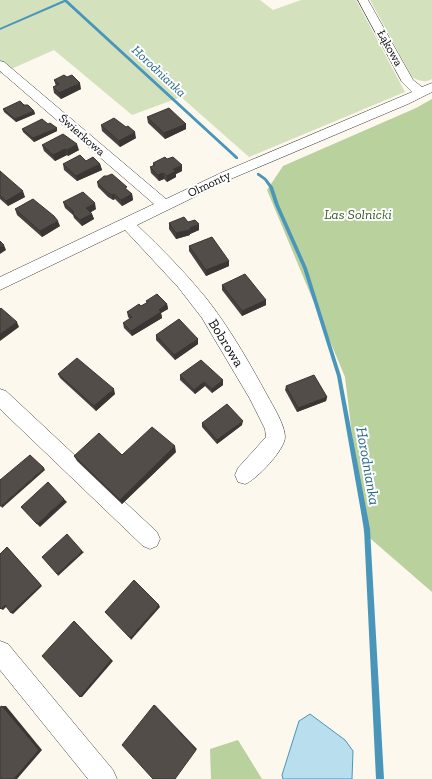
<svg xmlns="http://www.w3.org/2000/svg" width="432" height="779" font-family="'Zilla Slab',serif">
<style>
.green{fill:#d3e2bc}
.forest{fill:#b8d19d}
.water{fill:#b9deed;stroke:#4996ba}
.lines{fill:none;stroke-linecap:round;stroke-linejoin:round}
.stream{fill:#4996ba;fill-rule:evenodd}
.minor-casing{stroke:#3f3f3f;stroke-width:1}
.minor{fill:#fff;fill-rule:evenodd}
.wall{fill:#474240}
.shaded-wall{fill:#3a3634}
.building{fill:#534d4a;stroke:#3a3634}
.labels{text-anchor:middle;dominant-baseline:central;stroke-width:4;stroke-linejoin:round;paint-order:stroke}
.far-street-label{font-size:12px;fill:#0c0c0c;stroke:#fff}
.far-water-label{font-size:13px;font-style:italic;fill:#27688c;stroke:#fff}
.park-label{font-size:14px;font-style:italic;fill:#355a25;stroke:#fff}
.street-label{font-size:14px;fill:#0c0c0c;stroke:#fff}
.water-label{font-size:15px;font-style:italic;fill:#27688c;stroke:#fff}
</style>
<rect width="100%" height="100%" fill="#fcf8ed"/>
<!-- green -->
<g class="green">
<polygon points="0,0 260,0 273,10 301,0 356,0 405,92 249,157 181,97 132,115 54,50 0,74"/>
<path d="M370,0H432V79C425,83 419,81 412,77Z"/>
</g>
<!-- forest -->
<g class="forest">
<polygon points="432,99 432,592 364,533 345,377 267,190 283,166 416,108"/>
<polygon points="238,740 262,779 211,779 210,749"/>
</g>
<!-- water -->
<polygon class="water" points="310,714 345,740 353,751 352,779 283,779 282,775 299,721"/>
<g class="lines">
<!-- stream -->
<g class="stream">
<polygon points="64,0 67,0 238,157 238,159 236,159 65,2 0,30 0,28"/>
<polygon points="257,173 259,173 266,178 273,187 279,205 307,268 341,376 370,529 384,779 376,779 364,529 337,376 303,268 275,205 269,187 264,180 257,175"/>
</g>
<!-- minor casing -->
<g class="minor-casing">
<g id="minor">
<path d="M358,0H368L413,80L422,87L432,83V92L408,104L233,178L137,225C161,248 185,272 206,298C229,327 249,362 267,395C273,406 285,425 285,437C285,450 256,480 245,484L238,482L235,475L238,468L266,437L265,429L250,399L202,318L178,287L125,230L0,290V277L154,204L0,71V61L4,62L166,199L223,172L412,92L402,82Z"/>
<polygon points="0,389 6,391 157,532 160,539 157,546 150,549 143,546 0,409"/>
<polygon points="0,641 8,644 113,770 117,779 88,779 0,670"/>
</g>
</g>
<!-- minor -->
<use href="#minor" class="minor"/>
</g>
<!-- wall -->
<g class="wall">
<polygon points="54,80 81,89 61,99 54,93 53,87 56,86"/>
<polygon points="25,105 34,111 35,114 16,122 4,112 3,109"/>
<polygon points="147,117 186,124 186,129 165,139 148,123"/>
<polygon points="101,125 136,138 120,147 102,131"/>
<polygon points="22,129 57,131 34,142 23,132"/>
<polygon points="42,145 79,150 68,156 67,155 55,161 44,151"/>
<polygon points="86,161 100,164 102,170 77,181 64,170 63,164"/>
<polygon points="153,163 182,171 176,174 176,177 167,182 164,179 159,181 151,173 150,167 153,166"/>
<polygon points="0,171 25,197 8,206 0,199"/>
<polygon points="97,182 127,190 132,194 133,200 122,206 115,199 113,200 108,197 98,187"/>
<polygon points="63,202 96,209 91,212 94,219 82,226 74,218 73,215 65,208"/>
<polygon points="15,209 60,226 42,237 17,215"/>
<polygon points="188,222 199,230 190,234 190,235 176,239 169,229 169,223"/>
<polygon points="189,246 229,261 229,266 206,276 189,251"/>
<polygon points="222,285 266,300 266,305 242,316 222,290"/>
<polygon points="146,301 167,304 168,309 161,313 162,318 132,336 124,328 123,323 130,319 128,317 127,312 141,306 147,303"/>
<polygon points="156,335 198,344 175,360 156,340"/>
<polygon points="58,374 115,394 96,411 60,378"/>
<polygon points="180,375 223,380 223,385 212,393 205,386 195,394 180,380"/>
<polygon points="286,386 327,397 326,401 297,412 285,390"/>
<polygon points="202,423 242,425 217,444 202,427"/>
<polygon points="176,452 122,504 77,461 74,456 122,455"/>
</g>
<!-- shaded-wall -->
<g class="shaded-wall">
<polygon points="80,83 81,89 61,99 59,93"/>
<polygon points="34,111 35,114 16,122 15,119"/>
<polygon points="186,124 186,129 165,139 164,133"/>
<polygon points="57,128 57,131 34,142 33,138"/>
<polygon points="135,132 136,138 120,147 119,141"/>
<polygon points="77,144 79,150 68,156 67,150"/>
<polygon points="65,149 67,155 55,161 53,155"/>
<polygon points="100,164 102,170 77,181 76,176"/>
<polygon points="182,165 182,171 176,174 176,177 167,182 167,176 173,169"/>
<polygon points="163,173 164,179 159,181 158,175"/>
<polygon points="23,191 25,197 8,206 6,201"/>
<polygon points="114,194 115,199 113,200 112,195"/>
<polygon points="132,194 133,200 122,206 121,200"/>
<polygon points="95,203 96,209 88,214 86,208"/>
<polygon points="92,214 94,219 82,226 80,220"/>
<polygon points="58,221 60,226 42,237 40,231"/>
<polygon points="199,224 199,230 190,234 190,235 176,239 176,233"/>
<polygon points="4,245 6,250 0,254 0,247"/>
<polygon points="229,261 229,266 206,276 206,270"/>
<polygon points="266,300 266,305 242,316 242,311"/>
<polygon points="167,304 168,309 161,313 162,318 132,336 131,331"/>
<polygon points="17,322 19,327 0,341 0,334"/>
<polygon points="198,339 198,344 175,360 174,355"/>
<polygon points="223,380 223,385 212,393 212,389"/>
<polygon points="204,382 205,386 195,394 194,390"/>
<polygon points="114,389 115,394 96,411 94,406"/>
<polygon points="327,397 326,401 297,412 298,408"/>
<polygon points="243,421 242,425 217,444 217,440"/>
<polygon points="175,446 176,452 122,504 120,500"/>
<polygon points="44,468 45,470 2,508 1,506"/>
<polygon points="64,499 67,502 40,527 37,524"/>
<polygon points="7,547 42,586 13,614 11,613"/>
<polygon points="82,551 84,552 58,576 57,574"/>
<polygon points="5,605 7,606 3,610 1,609"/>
<polygon points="159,605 160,607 131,640 130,638"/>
<polygon points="74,621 76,623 113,661 82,697 80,697"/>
<polygon points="154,705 155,705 197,749 196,750"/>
<polygon points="2,706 6,706 42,750 17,779 14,779"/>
</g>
<!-- building -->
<g class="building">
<polygon points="64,75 67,77 72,75 80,83 59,93 53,87 59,84 54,80"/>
<polygon points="20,101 24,105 23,105 28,105 34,111 15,119 3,109"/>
<polygon points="169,108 186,124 164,133 147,117"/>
<polygon points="114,118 126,127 128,126 135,132 119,141 101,125"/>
<polygon points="42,119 48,124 50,123 57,128 33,138 22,129"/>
<polygon points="63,134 77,144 67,150 65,149 53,155 42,145"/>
<polygon points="80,155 86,161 93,157 100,164 76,176 63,164"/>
<polygon points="165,157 167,159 173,157 182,165 173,169 176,171 167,176 163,173 158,175 150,167 155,165 153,163"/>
<polygon points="0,171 23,191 6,201 0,195"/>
<polygon points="112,174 127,187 125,188 132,194 121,200 114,194 112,195 107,192 97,182 104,176 107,176"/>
<polygon points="83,192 95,203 86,208 92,214 80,220 72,213 74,212 63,202"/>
<polygon points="33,199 54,216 58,221 40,231 15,209"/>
<polygon points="184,217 188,222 195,220 199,224 190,228 190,230 176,233 169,223"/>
<polygon points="212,237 229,261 206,270 189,246"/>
<polygon points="0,241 4,245 0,247"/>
<polygon points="245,274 266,300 242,311 222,285"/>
<polygon points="157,294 167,304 159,310 161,312 131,331 123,323 132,317 127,312 139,304 141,306 148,302 146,301"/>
<polygon points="1,308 17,322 0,334 0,309"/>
<polygon points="179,319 198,339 174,355 156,335"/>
<polygon points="77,358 114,389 94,406 58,374"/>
<polygon points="201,360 223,380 212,389 204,382 194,390 180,375"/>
<polygon points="314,375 327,397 298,408 286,386"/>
<polygon points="227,404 243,421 217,440 202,423"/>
<polygon points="152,427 175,446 120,500 74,456 99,433 122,455"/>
<polygon points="30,455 44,468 1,506 0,506 0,480"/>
<polygon points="48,482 64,499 37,524 21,507"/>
<polygon points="67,534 82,551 57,574 42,557"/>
<polygon points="7,547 41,585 11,613 5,605 1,609 0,608 0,554"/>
<polygon points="134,580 159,605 130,638 105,612"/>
<polygon points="74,621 111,660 80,697 42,656"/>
<polygon points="154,705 196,750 175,779 153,779 122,745"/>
<polygon points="2,706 39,750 14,779 0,779 0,707"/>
</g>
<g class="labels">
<!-- far-street labels -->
<g class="far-street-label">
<text transform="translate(390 48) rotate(61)">Łąkowa</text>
<text transform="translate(82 135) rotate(41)">Świerkowa</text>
<text transform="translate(209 184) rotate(-25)">Olmonty</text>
</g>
<!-- far-water labels -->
<g class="far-water-label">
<text transform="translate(159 71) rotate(43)">Horodnianka</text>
</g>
<!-- park labels -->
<g class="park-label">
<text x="358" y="214">Las Solnicki</text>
</g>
<!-- street labels -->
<g class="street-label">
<text transform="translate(226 343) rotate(58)">Bobrowa</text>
</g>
<!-- water labels -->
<g class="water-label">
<text transform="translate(368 466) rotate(80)">Horodnianka</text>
</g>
</g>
</svg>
